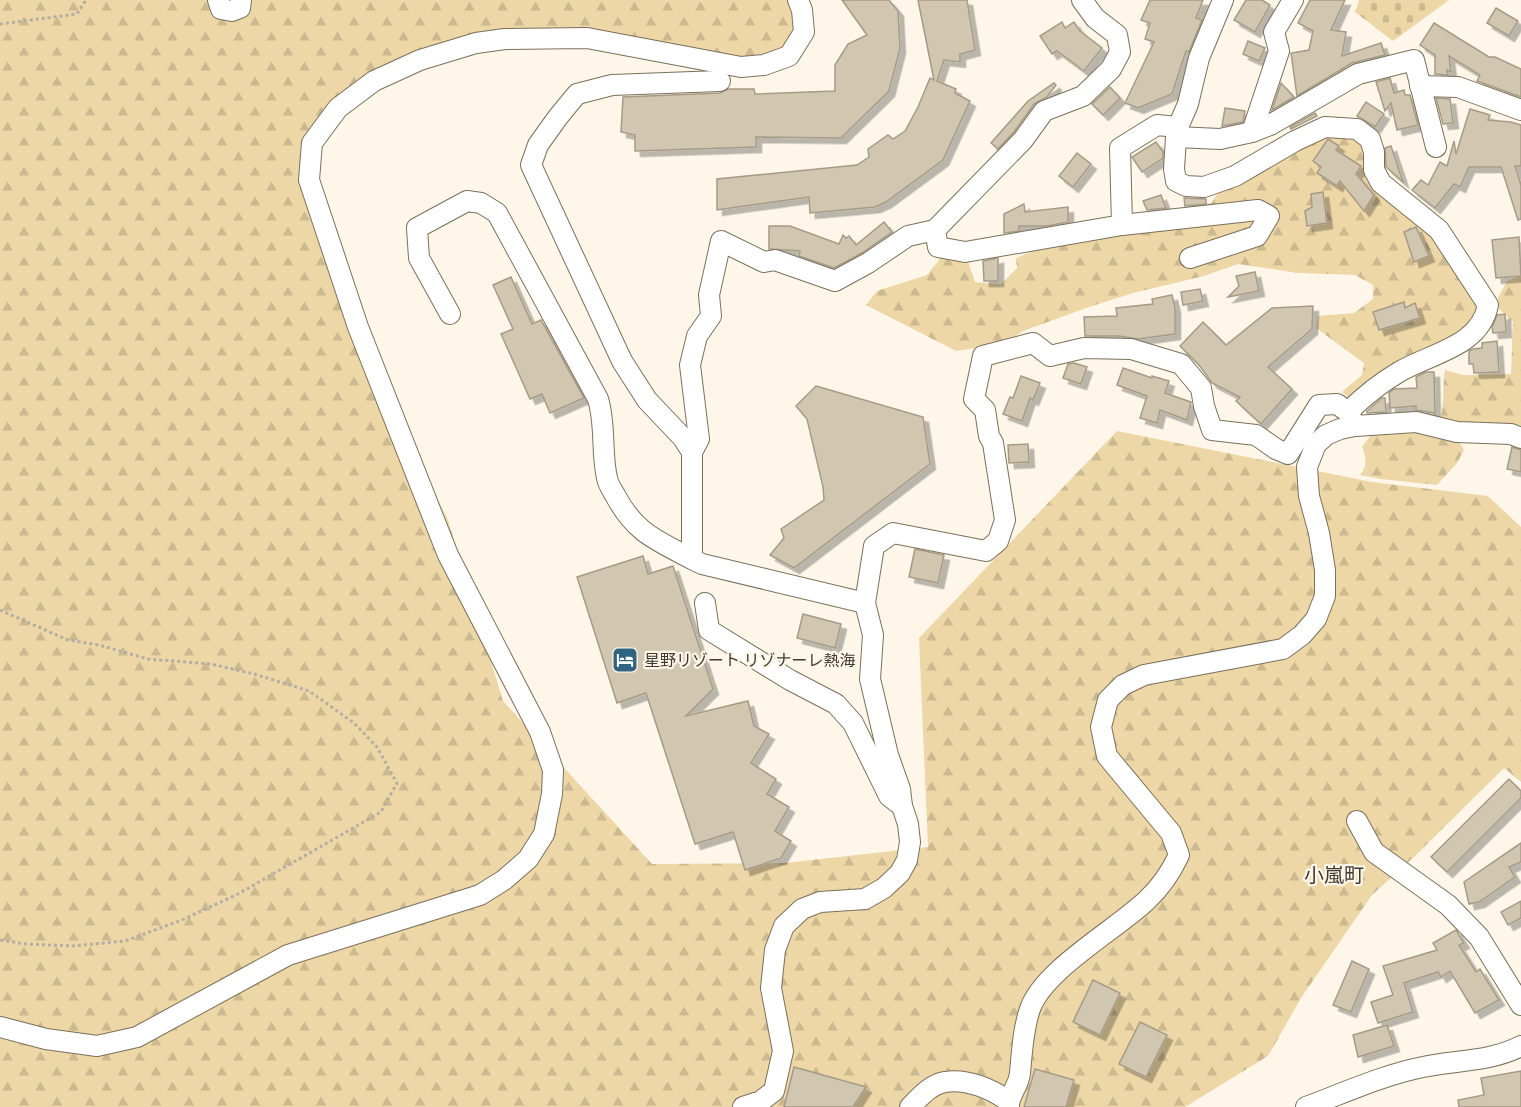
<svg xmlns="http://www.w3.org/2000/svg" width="1521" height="1107" font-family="'Titillium Web','Noto Sans JP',sans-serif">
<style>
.forest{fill:url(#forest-firs)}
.cemetery{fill:url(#cemetery-stones)}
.building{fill:#d1c6af;stroke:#a69b86;stroke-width:1.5;filter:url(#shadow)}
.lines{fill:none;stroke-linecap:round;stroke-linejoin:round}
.minor-casing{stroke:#7a705b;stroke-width:22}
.path{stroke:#b4aea2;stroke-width:3;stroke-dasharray:3 3;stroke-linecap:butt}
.minor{stroke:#fff;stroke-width:20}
.labels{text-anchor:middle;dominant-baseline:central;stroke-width:4.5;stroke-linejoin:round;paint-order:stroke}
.poi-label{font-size:16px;fill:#3f3b32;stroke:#fef7e9;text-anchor:start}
.quarter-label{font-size:20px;fill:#3f3b32;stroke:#fef7e9}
</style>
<defs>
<pattern id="forest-firs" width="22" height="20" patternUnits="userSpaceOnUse" patternTransform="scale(1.5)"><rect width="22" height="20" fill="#edd7a7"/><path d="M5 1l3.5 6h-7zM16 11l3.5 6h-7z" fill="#ccb990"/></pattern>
<pattern id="cemetery-stones" width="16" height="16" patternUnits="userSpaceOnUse" patternTransform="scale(1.5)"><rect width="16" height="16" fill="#edd7a7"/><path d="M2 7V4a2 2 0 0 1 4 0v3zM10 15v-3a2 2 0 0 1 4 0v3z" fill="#ccb990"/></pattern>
<filter id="shadow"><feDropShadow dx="5.5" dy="5.5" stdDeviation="0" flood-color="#0004"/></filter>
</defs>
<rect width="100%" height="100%" fill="#fef7e9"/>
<!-- forest -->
<g class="forest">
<polygon points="0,0 808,0 789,45 761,59 525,28 416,55 337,103 300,164 340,302 448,520 503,701 652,864 785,863 928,847 919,638 1117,431 1372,482 1488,496 1521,527 1521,782 1504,768 1414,857 1372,895 1301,998 1268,1056 1185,1107 0,1107"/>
<polygon points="1349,136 1362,145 1369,176 1442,245 1472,294 1477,309 1469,331 1352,401 1342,392 1362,375 1364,363 1316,328 1318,316 1354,313 1373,299 1373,285 1355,275 1298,273 1238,264 1204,276 1133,293 1089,307 1023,331 1006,343 956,351 866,305 877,291 927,275 943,255 965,252 975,282 1001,284 1017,268 1016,258 1038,249 1204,214 1218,193 1255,175 1308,141 1329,137"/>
<path d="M1521,275V431L1458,425L1441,417C1445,401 1442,386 1445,370L1463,375L1511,374L1513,322L1499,309L1498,298L1507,281Z"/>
<path d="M1444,432L1458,440L1464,450L1457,463L1437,485L1381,479L1360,475C1368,466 1366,457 1362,447L1372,434Z"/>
</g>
<!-- cemetery -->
<polygon class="cemetery" points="1359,0 1449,0 1393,41 1355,12"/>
<!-- building -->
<g class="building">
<polygon points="842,0 889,0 898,11 900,48 889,91 841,138 756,137 756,147 635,151 635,135 621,132 623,97 720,93 728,89 754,89 755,94 835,91 835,65 848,44 867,35"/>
<polygon points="918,0 967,0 975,50 960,54 960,62 944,60 937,81 956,89 955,93 970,101 943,160 886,202 875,207 810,213 809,197 717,210 717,179 857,165 869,157 868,149 888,135 893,139 905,131 918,107 930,78 934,80"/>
<polygon points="1150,0 1203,0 1196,18 1202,20 1189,52 1186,51 1172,94 1138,108 1125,103 1154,42 1145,39 1150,23 1141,20"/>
<polygon points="1246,0 1262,0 1270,5 1255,32 1234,20"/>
<polygon points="1310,0 1345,0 1331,30 1346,32 1342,56 1381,43 1385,55 1352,63 1297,96 1291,53 1309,50 1313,31 1298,23"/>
<polygon points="1496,8 1518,21 1509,36 1487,23"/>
<polygon points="1062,22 1065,28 1074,22 1080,31 1102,48 1084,71 1057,51 1052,54 1040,36"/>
<polygon points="1434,23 1489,57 1495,57 1521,69 1521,97 1477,81 1480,75 1449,56 1451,72 1447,70 1448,75 1435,74 1435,55 1420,45"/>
<polygon points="1248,41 1265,48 1259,61 1243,54"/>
<polygon points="1390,78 1394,93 1404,90 1405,95 1410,95 1418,125 1397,130 1391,103 1385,111 1376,82"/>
<polygon points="1054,83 1056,85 1047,97 1034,104 1014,132 998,149 991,143 1028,101"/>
<polygon points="1281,83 1294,97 1272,110"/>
<polygon points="1110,87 1120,98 1103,115 1092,104"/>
<polygon points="1436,98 1450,99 1453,123 1443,124"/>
<polygon points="1366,102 1384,114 1375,127 1357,116"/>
<polygon points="1225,108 1245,111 1243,122 1222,126"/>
<polygon points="1470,109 1490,115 1488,120 1511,122 1521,125 1521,166 1515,166 1521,185 1521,219 1518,220 1501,167 1469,167 1460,187 1454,184 1435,208 1412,190 1421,180 1428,185 1440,162 1447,166 1454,141 1456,154"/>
<polygon points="1315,113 1317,116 1291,129 1290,127"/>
<polygon points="1328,139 1339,146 1336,150 1361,166 1356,174 1374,195 1364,211 1340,181 1337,186 1317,173 1321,167 1313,161"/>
<polygon points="1156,142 1163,152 1163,158 1142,172 1132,157"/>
<polygon points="1391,146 1403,182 1386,167 1385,148"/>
<polygon points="1077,153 1091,164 1073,187 1059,176"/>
<polygon points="1323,192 1327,223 1307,226 1305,211 1312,207 1311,194"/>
<polygon points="1161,195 1166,208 1147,210 1143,201"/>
<polygon points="1184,198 1206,199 1206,204 1185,206"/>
<polygon points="1024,204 1025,212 1068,207 1068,222 1047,226 1019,226 1019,231 1004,233 1004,214"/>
<polygon points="884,222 892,232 862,253 834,268 799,256 800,251 769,249 769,226 790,226 839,244 843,235 846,238 849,236 856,245"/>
<polygon points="1416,227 1429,256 1414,262 1404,232"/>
<polygon points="1519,237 1521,276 1496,278 1492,240"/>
<polygon points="998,258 998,281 984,281 983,261"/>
<polygon points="1255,272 1259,291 1228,297 1239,286 1236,276"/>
<polygon points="511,277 532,324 541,320 584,398 550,413 542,394 530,399 501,334 513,329 493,285"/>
<polygon points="1200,289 1203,301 1183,305 1181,292"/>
<polygon points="1172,295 1175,307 1175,334 1138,339 1119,336 1085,336 1084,317 1117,316 1116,308 1153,304 1152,299"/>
<polygon points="1404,302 1405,308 1415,303 1420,318 1379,330 1373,312"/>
<polygon points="1313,306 1312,329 1268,367 1292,389 1261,424 1236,401 1240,397 1212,383 1199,365 1180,346 1203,322 1226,345 1272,308"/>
<polygon points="1505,314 1506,332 1493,333 1492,327 1497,315"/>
<polygon points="1497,341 1499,372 1474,373 1473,364 1469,364 1469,351 1473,349 1482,348 1482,343"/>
<polygon points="1074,363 1087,367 1081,384 1063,378 1068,364"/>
<polygon points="1123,368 1152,378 1152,376 1169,381 1165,393 1191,402 1187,420 1160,410 1157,423 1140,418 1147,396 1117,385"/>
<polygon points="1426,372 1434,372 1435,413 1416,410 1416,406 1390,408 1389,393 1394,389 1417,388 1416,377"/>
<polygon points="1021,376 1040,383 1033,400 1030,398 1022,421 1003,414 1010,397 1013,398"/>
<polygon points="816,386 923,417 930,464 794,568 770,555 784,538 781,529 824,500 823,487 807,419 796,406"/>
<polygon points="1382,398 1385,398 1386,412 1367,413 1367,411"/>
<polygon points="1028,444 1029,462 1009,463 1008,445"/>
<polygon points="1512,447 1521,450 1521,472 1507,469"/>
<polygon points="915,549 944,555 938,583 909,577"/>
<polygon points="643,556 648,574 673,566 713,689 686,716 748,701 754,726 769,734 751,763 776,779 767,794 789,807 775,831 791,841 781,858 745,870 733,832 695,844 646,693 617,703 577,577"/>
<polygon points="803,614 841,624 835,648 797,638"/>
<polygon points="1509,779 1521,791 1521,798 1447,872 1431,857"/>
<polygon points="1521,843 1521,862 1509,867 1515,877 1479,902 1469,904 1464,882"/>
<polygon points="1521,901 1521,918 1508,925 1501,912"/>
<polygon points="1456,930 1464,943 1459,945 1476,972 1480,969 1499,1000 1475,1013 1450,971 1441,977 1438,972 1404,983 1413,1012 1378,1023 1371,1002 1393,995 1383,966 1437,950 1433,943"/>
<polygon points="1352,961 1369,969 1351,1012 1333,1005"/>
<polygon points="1093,980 1120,993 1100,1035 1073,1022"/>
<polygon points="1140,1022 1167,1035 1146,1077 1119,1064"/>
<polygon points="1387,1025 1394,1046 1358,1057 1353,1035"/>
<polygon points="794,1067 866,1087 853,1107 784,1107"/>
<polygon points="1035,1069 1074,1080 1066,1107 1024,1107"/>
<polygon points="1521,1071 1521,1107 1459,1107 1458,1100 1484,1095 1481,1078"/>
</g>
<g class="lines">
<!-- minor casing -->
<g class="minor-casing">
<g id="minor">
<polyline points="218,0 221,9 232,11 240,8 241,0"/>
<polyline points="1082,0 1095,18 1117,35 1120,52 1111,69 1083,96 1044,111 1023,140 935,230 938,247 965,252 1122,225 1120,148 1157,125 1178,127"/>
<path d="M1293,0L1274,32L1279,51L1252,132L1220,139L1176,137L1174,169L1176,181L1186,186L1204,187L1235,176L1295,141L1325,127L1357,129L1370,139L1374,152V170L1381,183L1439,230L1488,305C1480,347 1431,353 1399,372C1379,384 1364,396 1348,412"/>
<polyline points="720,81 612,85 577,94 558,117 538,145 531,165 622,361 647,400 683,438 692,452 692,559 702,564 865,603"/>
<polyline points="1420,86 1458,87 1521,110"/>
<polyline points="1252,132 1270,125 1358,74 1414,60 1436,147"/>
<polyline points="1176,137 1178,127 1188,104 1199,58 1223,0"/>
<polyline points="1122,225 1258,210 1269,216 1257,236 1190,258"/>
<path d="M450,314L419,258L417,228L467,201L481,203L497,213L598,399C606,425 601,452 607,478C608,484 612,490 615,495C635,533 656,540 692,559"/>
<polyline points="692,452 699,439 690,365 697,336 711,316 709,295 721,241 764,262 775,260 835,281 868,263 908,236 935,230"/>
<polyline points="705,603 709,630 790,680 836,704 853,723 889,796 902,806"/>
<polyline points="1357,821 1374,852 1448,905 1479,937 1521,1005"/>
<polyline points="0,1027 46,1039 97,1046 137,1037 288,955 480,895 504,880 528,859 544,834 552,794 553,770 540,732 448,555 358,327 309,180 312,143 338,108 374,81 420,60 476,43 505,39 587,38 741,67 764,65 789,56 804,32 802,10 798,0"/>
<polyline points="743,1107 761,1101 774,1091 783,1051 771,988 775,950 784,926 802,909 820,902 865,899 884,888 900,873 907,860 910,842 908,824 902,806 900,789 888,755 870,679 873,635 865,603 874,546 893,533 986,551 998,541 1005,520 993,443 989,436 985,410 974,399 983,356 1033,343 1050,356 1084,348 1131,349 1181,364 1201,388 1204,406 1212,430 1256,435 1276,449 1288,454 1319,405 1337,404 1348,412 1355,426 1416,422 1457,432 1511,434 1521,438"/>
<path d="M910,1107C920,1097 931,1084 945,1082C966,1078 992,1089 1008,1101"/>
<path d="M1009,1107C1008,1096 1019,1086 1020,1073C1022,1052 1023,1029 1030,1009C1043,970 1117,929 1147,900C1162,886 1171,872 1179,855L1171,833L1107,756L1101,727L1108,700L1123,685L1144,675L1283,649L1302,635L1316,619L1325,596V570L1319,533L1309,496L1307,467L1316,444L1326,435L1340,429L1355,426"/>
<path d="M1306,1107C1344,1093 1383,1075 1423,1067C1456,1060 1490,1062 1521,1046"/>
</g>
</g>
<!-- path -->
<g class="path">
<polyline points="0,24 77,14 86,0"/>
<polyline points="0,610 68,640 99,645 148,659 211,664 254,674 309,691 354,723 377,747 397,783 381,812 238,894 182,920 125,941 72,946 26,944 0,940"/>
</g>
<!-- minor -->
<use href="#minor" class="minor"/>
</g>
<!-- icons -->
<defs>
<g id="hotel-square" transform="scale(1.35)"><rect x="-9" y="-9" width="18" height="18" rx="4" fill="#306481" stroke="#fef7e9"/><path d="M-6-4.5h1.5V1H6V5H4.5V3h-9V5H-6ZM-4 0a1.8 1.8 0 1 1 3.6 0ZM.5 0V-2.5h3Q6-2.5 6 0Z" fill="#fff"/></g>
</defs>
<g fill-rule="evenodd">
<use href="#hotel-square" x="625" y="660"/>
</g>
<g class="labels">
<!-- poi labels -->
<g class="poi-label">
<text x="644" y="660">星野リゾート リゾナーレ熱海</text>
</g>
<!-- quarter labels -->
<g class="quarter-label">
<text x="1334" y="874">小嵐町</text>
</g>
</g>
</svg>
